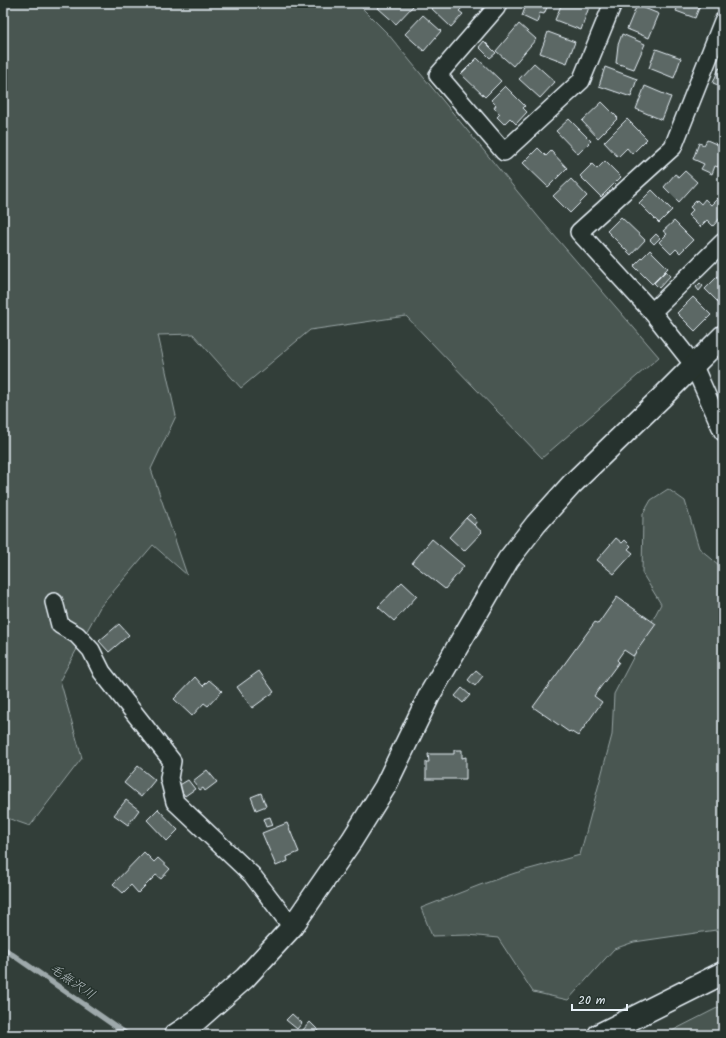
<svg xmlns="http://www.w3.org/2000/svg" width="726" height="1038" font-family="Kalam,'Klee One',sans-serif">
<style>
.green{fill:#495651;stroke:#98a4a4}
.lines{fill:none;stroke-linecap:round;stroke-linejoin:round}
.stream{stroke:#9ea9ab;stroke-width:5.5}
.building{fill:#5c6865;stroke:#e8f1f8}
.minor-casing{stroke:#e8f1f8;stroke-width:20}
.tertiary-casing{stroke:#e8f1f8;stroke-width:24}
.secondary-casing{stroke:#e8f1f8;stroke-width:25}
.minor{stroke:#26332d;stroke-width:17}
.tertiary{stroke:#26332d;stroke-width:21}
.secondary{stroke:#26332d;stroke-width:22}
.labels{text-anchor:middle;dominant-baseline:central;stroke-width:3;stroke-linejoin:round;paint-order:stroke}
.water-label{font-size:13px;font-style:italic;fill:#b1bbbe;stroke:#26332d}
</style>
<rect width="100%" height="100%" fill="#323e39"/>
<filter id="ink" filterUnits="userSpaceOnUse"><feTurbulence type="fractalNoise" baseFrequency=".025" numOctaves="2"/><feDisplacementMap in="SourceGraphic" scale="8" xChannelSelector="R" yChannelSelector="G"/><feConvolveMatrix kernelMatrix="1 2 1 2 8 2 1 2 1" color-interpolation-filters="sRGB"/></filter>
<g filter="url(#ink)">
<!-- green -->
<g class="green">
<polygon points="3,3 357,3 388,34 540,219 659,357 542,458 406,316 310,330 241,388 193,334 158,335 176,416 151,469 187,575 153,545 100,607 60,680 82,758 30,826 7,818 3,815"/>
<polygon points="668,489 685,501 699,548 720,566 723,567 723,929 634,942 614,949 568,1000 533,992 498,938 468,935 432,936 421,908 480,885 515,873 580,855 612,735 614,694 661,604 642,573 643,514 651,500"/>
<polygon points="723,1005 723,1035 664,1035"/>
</g>
<g class="lines">
<!-- stream -->
<polyline class="stream" points="3,948 128,1035"/>
</g>
<!-- building -->
<g class="building">
<polygon points="383,3 410,3 413,6 396,24 378,8"/>
<polygon points="434,3 450,3 452,4 453,3 460,3 464,6 459,11 463,14 451,27 430,7"/>
<polygon points="520,3 549,3 544,14 540,13 537,23 522,16 525,8 519,6"/>
<polygon points="562,3 578,3 589,7 581,30 555,20"/>
<polygon points="679,3 701,3 695,18 676,11"/>
<polygon points="637,5 659,14 649,38 627,29"/>
<polygon points="423,15 441,31 424,51 405,34"/>
<polygon points="519,24 536,39 513,66 496,51"/>
<polygon points="548,32 575,42 567,63 540,53"/>
<polygon points="622,34 645,44 634,69 616,63 618,45"/>
<polygon points="484,41 496,53 490,58 479,47"/>
<polygon points="656,49 681,58 674,78 649,68"/>
<polygon points="477,58 501,81 485,97 461,74"/>
<polygon points="534,63 555,82 540,98 519,79"/>
<polygon points="605,67 637,79 631,97 599,86"/>
<polygon points="719,68 723,70 723,87 713,83"/>
<polygon points="505,86 525,106 523,108 527,112 516,124 510,118 504,124 497,117 500,114 494,108 496,105 491,100"/>
<polygon points="645,86 671,97 662,120 636,109"/>
<polygon points="602,102 618,118 598,138 582,121"/>
<polygon points="569,119 591,141 578,154 556,131"/>
<polygon points="627,119 647,139 632,154 627,148 618,157 604,142"/>
<polygon points="707,140 723,147 720,153 723,154 723,156 718,167 715,166 712,174 701,169 704,164 693,159 699,143 704,145"/>
<polygon points="538,148 546,156 551,151 567,168 548,187 523,163"/>
<polygon points="605,161 621,177 601,197 580,176 592,164 597,169"/>
<polygon points="685,171 697,182 679,202 664,187 675,174 679,177"/>
<polygon points="571,179 587,196 570,213 553,196"/>
<polygon points="652,190 672,210 659,223 639,203"/>
<polygon points="718,198 723,202 723,208 721,210 723,212 723,215 713,226 707,220 700,227 688,215 693,210 690,207 697,200 701,204 705,199 711,205"/>
<polygon points="621,217 645,240 631,255 607,231"/>
<polygon points="674,221 693,240 680,253 676,249 671,254 659,242 667,234 663,231"/>
<polygon points="656,234 660,238 654,244 650,240"/>
<polygon points="650,250 668,268 652,284 634,266"/>
<polygon points="666,271 670,276 659,288 654,283"/>
<polygon points="722,272 723,299 719,303 705,289"/>
<polygon points="700,283 703,286 699,291 696,287"/>
<polygon points="693,297 711,315 695,331 677,313"/>
<polygon points="470,514 477,521 474,525 466,518"/>
<polygon points="466,518 482,532 464,551 449,537"/>
<polygon points="616,538 622,543 625,540 631,546 628,549 633,553 614,574 597,560"/>
<polygon points="432,539 464,566 445,589 412,563"/>
<polygon points="402,582 417,596 394,621 378,607"/>
<polygon points="617,597 656,624 633,656 624,650 617,660 619,662 594,696 602,702 578,736 570,731 569,732 533,707 595,622 598,624"/>
<polygon points="119,624 129,635 109,652 99,641"/>
<polygon points="476,670 483,676 475,686 468,680"/>
<polygon points="259,671 274,692 252,708 237,687"/>
<polygon points="195,677 203,686 209,680 222,691 208,706 204,703 192,716 174,699"/>
<polygon points="462,688 470,695 463,703 455,696"/>
<polygon points="454,750 462,750 462,758 466,757 466,779 426,779 426,762 429,762 428,754 454,754"/>
<polygon points="138,766 155,780 141,797 124,783"/>
<polygon points="207,770 217,782 205,791 203,788 200,790 193,781"/>
<polygon points="188,780 195,789 185,796 178,786"/>
<polygon points="261,793 266,806 256,810 251,797"/>
<polygon points="126,800 139,810 128,825 114,815"/>
<polygon points="158,809 178,830 167,841 147,820"/>
<polygon points="270,817 273,825 266,827 263,819"/>
<polygon points="287,823 299,852 287,857 288,861 276,866 262,833"/>
<polygon points="144,852 154,862 158,858 170,869 161,879 156,875 138,893 131,885 123,893 113,884"/>
<polygon points="292,1014 302,1023 297,1029 286,1020"/>
<polygon points="310,1022 323,1035 306,1035 302,1031"/>
</g>
<g class="lines">
<!-- minor casing -->
<g class="minor-casing">
<g id="minor">
<polyline points="498,3 496,8 438,75 504,152 581,81 613,3"/>
<polyline points="723,21 673,147 579,232 652,312 693,364 723,432"/>
<polyline points="652,312 723,242"/>
<polyline points="54,602 60,625 77,635 91,650 102,672 172,761 169,778 175,802 252,875 292,927"/>
</g>
</g>
<!-- tertiary casing -->
<g class="tertiary-casing">
<polyline id="tertiary" points="175,1035 196,1021 245,978 292,927 352,840 385,787 430,694 508,560 536,524 572,484 663,396 723,336"/>
</g>
<!-- secondary casing -->
<g class="secondary-casing">
<polyline id="secondary" points="599,1035 723,973"/>
</g>
<!-- minor -->
<use href="#minor" class="minor"/>
<!-- tertiary -->
<use href="#tertiary" class="tertiary"/>
<!-- secondary -->
<use href="#secondary" class="secondary"/>
</g>
</g>
<g class="labels">
<!-- water labels -->
<g class="water-label">
<text transform="translate(72 982) rotate(35)">毛無沢川</text>
</g>
</g>
<!-- margin -->
<rect width="726" height="1038" fill="none" stroke="#26332d" stroke-width="16"/>
<rect x="8" y="8" width="710" height="1022" fill="none" stroke="#e8f1f8" stroke-width="1.5" filter="url(#ink)"/>
<!-- scale -->
<path d="M572 1004v6h55v-6" fill="none" stroke="#e8f1f8" stroke-width="2"/>
<text x="578" y="1004" font-size="12" fill="#e8f1f8" stroke="#26332d" stroke-width="3" paint-order="stroke">20 m</text>
</svg>
